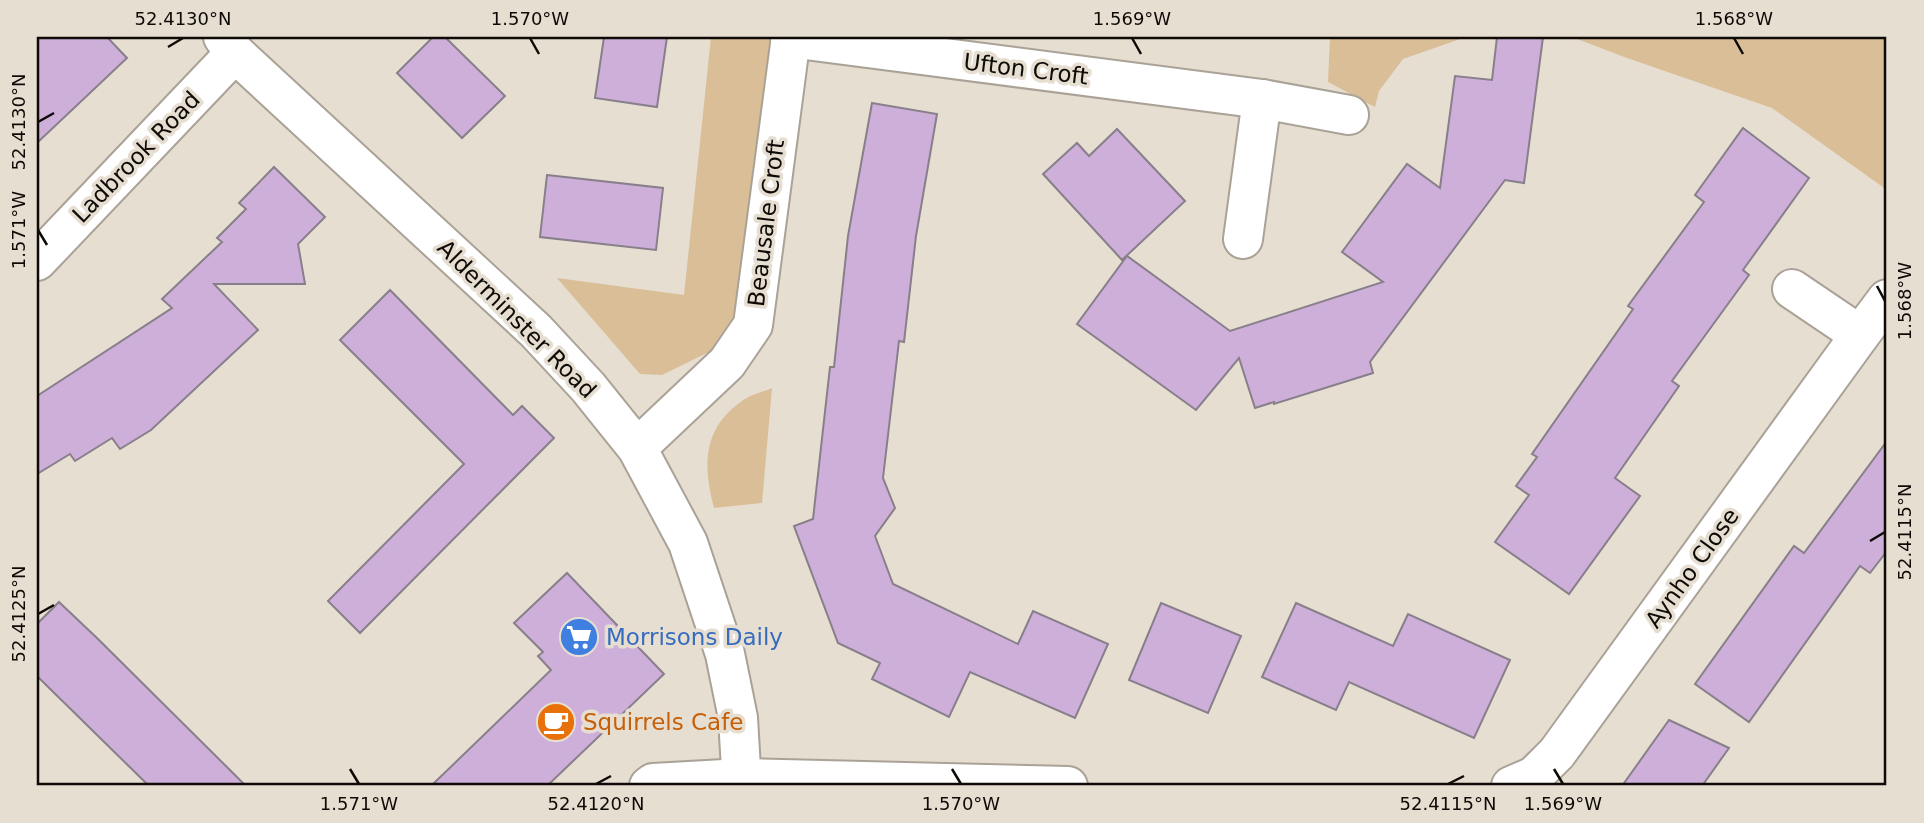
<svg xmlns="http://www.w3.org/2000/svg" width="1924" height="823" font-family="'DejaVu Sans',sans-serif">
<style>
.green{fill:#d9be97}
.building{fill:#ceafda;stroke:#877f8a;stroke-width:2}
.lines{fill:none;stroke-linecap:round;stroke-linejoin:round}
.minor-casing{stroke:#aaa297;stroke-width:42}
.tertiary-casing{stroke:#aaa297;stroke-width:42}
.minor{stroke:#fff;stroke-width:38}
.tertiary{stroke:#fff;stroke-width:38}
.ticks{fill:none;stroke:#0e0b07;stroke-width:2.5}
.labels{text-anchor:middle;dominant-baseline:central;stroke-width:7;stroke-linejoin:round;paint-order:stroke}
.street-label{font-size:23px;fill:#0e0b07;stroke:#e7ded2}
.shop-label{font-size:23px;fill:#366cbe;stroke:#e7ded2;text-anchor:start}
.food-label{font-size:23px;fill:#c56008;stroke:#e7ded2;text-anchor:start}
.neatline{fill:none;stroke:#0e0b07;stroke-width:2.5}
.ticks-label{font-size:18px;text-anchor:middle;fill:#0e0b07}
</style>
<rect width="100%" height="100%" fill="#e7ded2"/>
<!-- green -->
<g class="green">
<polygon points="711,37 778,37 744,301 717,348 662,375 640,374 557,278 684,295"/>
<polygon points="1330,37 1466,37 1403,59 1379,91 1375,107 1328,82"/>
<polygon points="1572,37 1887,37 1887,190 1772,108 1627,58"/>
<path d="M772,388L762,503L714,508C703,466 702,429 742,401C750,395 763,392 772,388Z"/>
</g>
<!-- building -->
<g class="building">
<polygon points="37,37 107,37 127,58 37,143"/>
<polygon points="433,37 445,37 505,96 462,138 397,73"/>
<polygon points="604,37 667,37 657,107 595,98"/>
<polygon points="1497,37 1543,37 1524,183 1505,180 1370,362 1373,373 1274,404 1274,402 1255,408 1239,358 1196,410 1077,324 1127,256 1230,331 1383,282 1342,252 1407,164 1440,188 1455,76 1492,80"/>
<polygon points="872,103 937,114 916,236 904,342 899,341 883,478 895,508 875,536 893,584 1018,644 1033,611 1108,644 1075,718 970,672 949,717 872,679 880,663 838,643 794,526 813,519 830,367 834,367 848,236"/>
<polygon points="1743,128 1809,178 1743,270 1749,275 1672,381 1679,386 1615,478 1640,496 1569,594 1495,542 1529,495 1516,486 1537,457 1532,454 1633,309 1628,306 1704,202 1695,195"/>
<polygon points="1117,129 1185,201 1122,260 1043,174 1077,143 1089,156"/>
<polygon points="274,167 325,217 298,244 305,284 214,284 258,330 151,430 120,449 112,438 75,461 70,454 37,474 37,396 172,308 162,299 222,242 217,238 246,209 239,203"/>
<polygon points="547,175 663,188 656,250 540,237"/>
<polygon points="390,290 513,415 522,406 554,438 360,633 328,601 464,464 340,340"/>
<polygon points="1887,441 1887,551 1870,573 1860,566 1749,722 1695,684 1794,546 1804,553"/>
<polygon points="567,573 664,674 547,786 431,786 551,670 538,656 543,652 514,623"/>
<polygon points="59,602 98,639 246,786 149,786 37,676 37,624"/>
<polygon points="1161,603 1241,636 1208,713 1129,680"/>
<polygon points="1296,603 1393,646 1408,614 1510,660 1474,738 1349,682 1336,710 1262,677"/>
<polygon points="1669,720 1729,748 1702,786 1622,786"/>
</g>
<g class="lines">
<!-- minor casing -->
<g class="minor-casing">
<g id="minor">
<polyline points="790,38 1262,99 1349,115"/>
<polyline points="1243,239 1262,99"/>
<polyline points="37,261 235,53"/>
<polyline points="1860,335 1887,299"/>
<polyline points="637,448 727,363 753,325 791,37"/>
<polyline points="649,786 653,783 742,778 1068,786"/>
<polyline points="1511,786 1534,776 1557,753 1860,335 1792,289"/>
</g>
</g>
<!-- tertiary casing -->
<g class="tertiary-casing">
<polyline id="tertiary" points="223,37 235,53 536,331 588,387 637,448 688,543 725,654 738,718 742,786"/>
</g>
<!-- minor -->
<use href="#minor" class="minor"/>
<!-- tertiary -->
<use href="#tertiary" class="tertiary"/>
</g>
<!-- ticks -->
<path class="ticks" d="M530,38L539,54M1132,38L1141,54M1734,38L1743,54M168,47L183,38M38,122L54,113M38,230L47,245M1877,286L1885,301M1870,541L1885,532M38,614L54,605M350,769L359,784M952,769L961,784M1554,769L1563,784M596,784L611,776M1448,784L1464,776"/>
<!-- icons -->
<defs>
<g id="supermarket-disc" transform="scale(2.0125)"><circle r="9.5" fill="#3f7fe0" stroke="#e7ded2"/><path d="M-6-5.5h2.5l.6 2H6L4.5 2H-2.5L-4.4-4H-6ZM-1.5 3.2a1.3 1.3 0 1 0 .1 0ZM3 3.2a1.3 1.3 0 1 0 .1 0Z" fill="#fff"/></g>
<g id="cafe-disc" transform="scale(2.0125)"><circle r="9.5" fill="#e8710a" stroke="#e7ded2"/><path d="M-5.5-4.5H6V0H3Q3 3.5 0 3.5H-2.5Q-5.5 3.5-5.5 0ZM3-3.2v2h1.7v-2ZM-6 4.5H4V6H-6Z" fill="#fff"/></g>
</defs>
<g fill-rule="evenodd">
<use href="#supermarket-disc" x="579" y="637"/>
<use href="#cafe-disc" x="556" y="722"/>
</g>
<g class="labels">
<!-- street labels -->
<g class="street-label">
<text transform="translate(1026 69) rotate(7)">Ufton Croft</text>
<text transform="translate(136 157) rotate(-46)">Ladbrook Road</text>
<text transform="translate(766 223) rotate(-83)">Beausale Croft</text>
<text transform="translate(517 319) rotate(45)">Alderminster Road</text>
<text transform="translate(1692 568) rotate(-54)">Aynho Close</text>
</g>
<!-- shop labels -->
<g class="shop-label">
<text x="606" y="637">Morrisons Daily</text>
</g>
<!-- food labels -->
<g class="food-label">
<text x="583" y="722">Squirrels Cafe</text>
</g>
</g>
<!-- border -->
<rect width="1924" height="823" fill="none" stroke="#e7ded2" stroke-width="77"/>
<rect x="38" y="38" width="1847" height="746" class="neatline"/>
<g class="ticks-label">
<text x="183" y="25">52.4130°N</text>
<text x="530" y="25">1.570°W</text>
<text x="1132" y="25">1.569°W</text>
<text x="1734" y="25">1.568°W</text>
<text transform="translate(19 122) rotate(-90)" y="6">52.4130°N</text>
<text transform="translate(19 230) rotate(-90)" y="6">1.571°W</text>
<text transform="translate(1905 301) rotate(-90)" y="6">1.568°W</text>
<text transform="translate(1905 532) rotate(-90)" y="6">52.4115°N</text>
<text transform="translate(19 614) rotate(-90)" y="6">52.4125°N</text>
<text x="359" y="810">1.571°W</text>
<text x="596" y="810">52.4120°N</text>
<text x="961" y="810">1.570°W</text>
<text x="1448" y="810">52.4115°N</text>
<text x="1563" y="810">1.569°W</text>
</g>
</svg>
